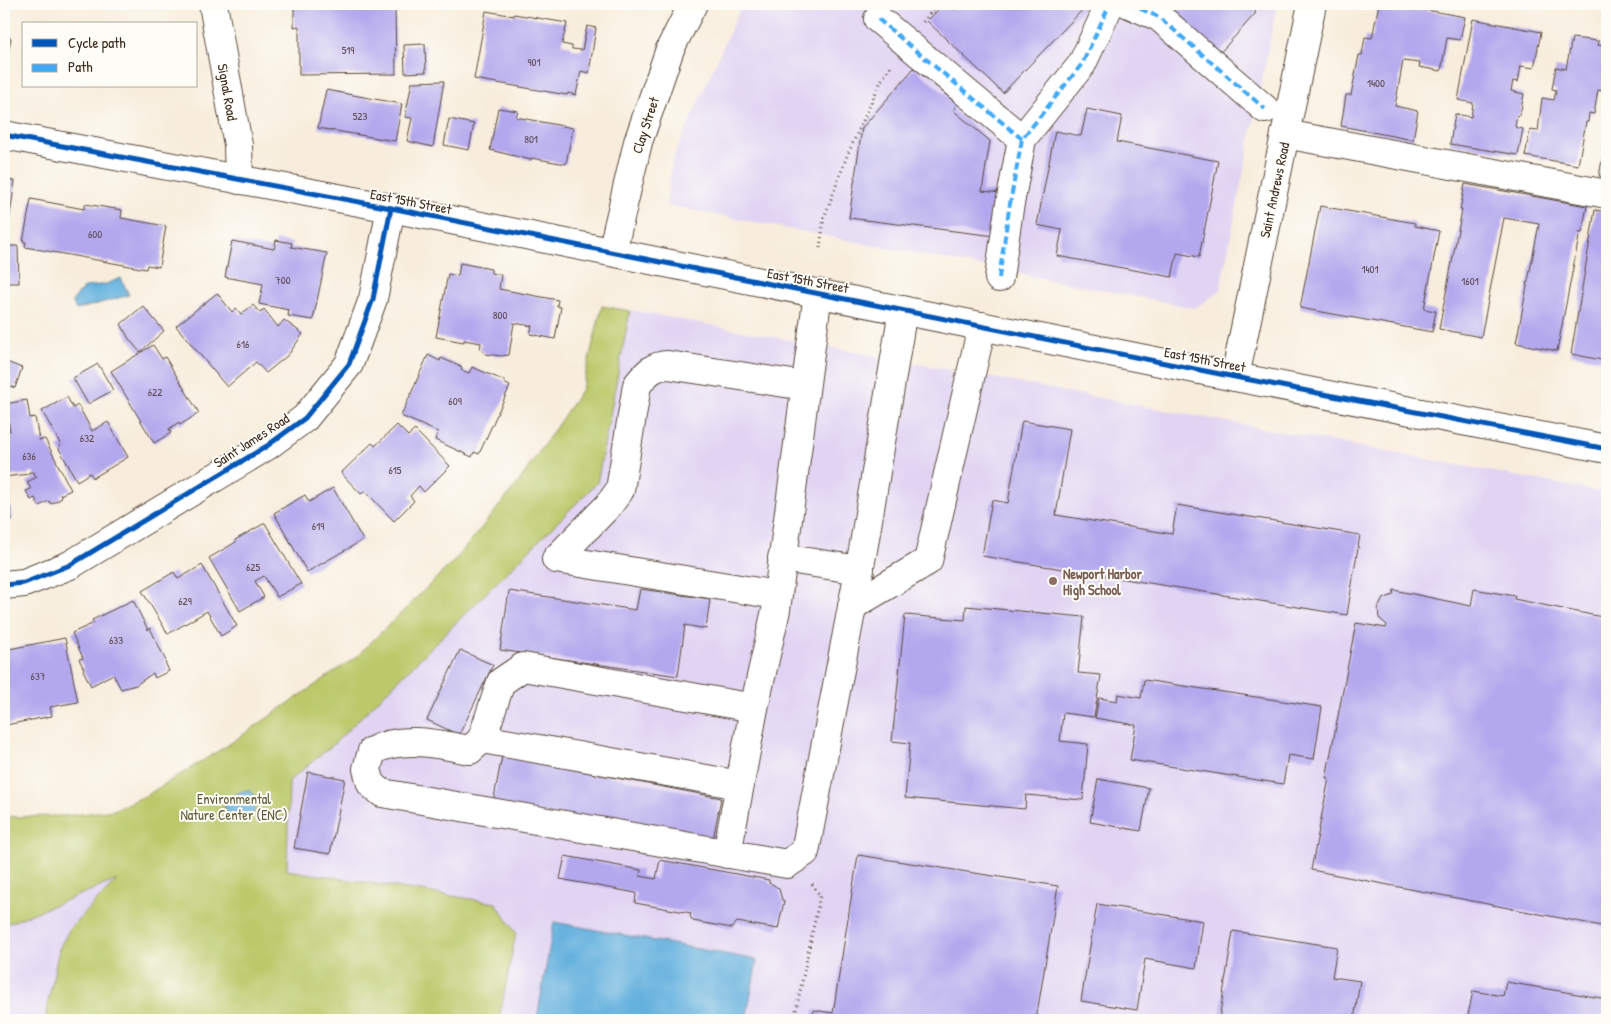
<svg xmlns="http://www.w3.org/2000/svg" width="1611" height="1024" font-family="'Patrick Hand',sans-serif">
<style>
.built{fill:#e1d4f3}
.green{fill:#bbc96b;stroke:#7b7a44}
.water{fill:#65b1de;stroke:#506e7e}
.building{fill:#b3a8ed}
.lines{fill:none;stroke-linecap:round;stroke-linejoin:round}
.minor-casing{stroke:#57473a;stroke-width:30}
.path{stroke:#57473a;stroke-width:3;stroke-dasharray:1 4;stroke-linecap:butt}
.minor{stroke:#fff;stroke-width:28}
.quiet{stroke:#3fa9f5;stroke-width:4;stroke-dasharray:8 4;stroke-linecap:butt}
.cycleway-casing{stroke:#fdfcf7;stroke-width:8}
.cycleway{stroke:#0057b8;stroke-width:5}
.education-dot{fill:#8d6e63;stroke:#fdfcf7;stroke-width:2}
.labels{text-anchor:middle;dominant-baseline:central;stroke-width:4;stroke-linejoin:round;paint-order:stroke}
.number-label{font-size:11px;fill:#594a52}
.street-label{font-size:14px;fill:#3b2a1e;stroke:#fdfcf7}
.education-label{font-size:14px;font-weight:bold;fill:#785e54;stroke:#fdfcf7;text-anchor:start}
.park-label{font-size:14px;fill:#615a35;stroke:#fdfcf7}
</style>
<rect width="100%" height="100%" fill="#fdfcf7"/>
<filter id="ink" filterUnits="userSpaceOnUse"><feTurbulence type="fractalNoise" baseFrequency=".02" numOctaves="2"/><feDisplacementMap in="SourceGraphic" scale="10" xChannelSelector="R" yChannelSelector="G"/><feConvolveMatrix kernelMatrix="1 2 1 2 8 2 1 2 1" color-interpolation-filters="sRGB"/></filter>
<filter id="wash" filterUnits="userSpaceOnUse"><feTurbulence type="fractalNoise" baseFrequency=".0096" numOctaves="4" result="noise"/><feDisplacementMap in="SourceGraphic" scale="20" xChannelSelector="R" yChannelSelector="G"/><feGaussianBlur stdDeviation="1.12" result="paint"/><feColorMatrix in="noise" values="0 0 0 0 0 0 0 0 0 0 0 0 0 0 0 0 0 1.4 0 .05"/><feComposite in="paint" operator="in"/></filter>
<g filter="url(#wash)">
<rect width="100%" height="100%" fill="#f8eddc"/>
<!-- built -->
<g class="built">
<polygon points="742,4 1277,4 1220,291 1195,308 666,205 673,159"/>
<polygon points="630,310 1607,493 1607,1020 4,1020 4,925 118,879 287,870 289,781 335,743 597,483"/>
</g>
<!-- green -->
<polygon class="green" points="602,306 630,311 597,483 335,743 289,781 287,870 496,903 516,933 499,1020 47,1020 46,1012 59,949 70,928 117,880 4,925 4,817 64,816 114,810 147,795 228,745 356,657 455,560 518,483 582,389"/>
<!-- water -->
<g class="water">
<polygon points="121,278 129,295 76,310 72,301 85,287 106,284"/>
<path d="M249,790C258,796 256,804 254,813C248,819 239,822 231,820L224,807C230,797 237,791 249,790Z"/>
<polygon points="554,922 757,960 746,1020 551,1020 537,1018"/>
</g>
<g id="blocks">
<!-- building -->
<g class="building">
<polygon points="345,4 395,4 396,74 299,75 299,26 294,27 294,6 345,5"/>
<polygon points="944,4 949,4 955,10 961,4 1088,4 1003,93 927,21"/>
<polygon points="1176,4 1256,4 1255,14 1218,55 1169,11"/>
<polygon points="1379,4 1421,11 1421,9 1465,17 1460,40 1447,38 1441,71 1419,67 1420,63 1403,61 1395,106 1418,111 1413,140 1341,126 1346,95 1351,95 1359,55 1362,55 1365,37 1372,38"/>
<polygon points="486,11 514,16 514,14 567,23 562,44 572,46 572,49 582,50 587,26 596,28 589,73 581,71 576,95 568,93 567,95 474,79"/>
<polygon points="1473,19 1541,32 1534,68 1521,66 1518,82 1513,81 1511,91 1524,94 1520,115 1517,115 1515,127 1523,129 1518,155 1450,144 1455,114 1471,117 1473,103 1458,100"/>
<polygon points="4,37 11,38 5,71 4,71"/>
<polygon points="1572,38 1599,41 1598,45 1607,47 1607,81 1603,81 1602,91 1598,90 1594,114 1589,113 1588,122 1586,122 1578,165 1525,156 1530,130 1538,131 1542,98 1554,100 1556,90 1552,89 1556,67 1566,69"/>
<polygon points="425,44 426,72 405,73 404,45"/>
<polygon points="914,68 956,103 954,111 990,141 982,191 1001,193 995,236 849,218 862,128"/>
<polygon points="444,81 433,147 407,141 412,118 405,117 412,82"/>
<polygon points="326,90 402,104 395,141 318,128"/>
<polygon points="498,108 518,111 516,117 573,128 566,164 531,158 531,160 490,150"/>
<polygon points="1087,109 1122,116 1117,142 1218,161 1199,257 1177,253 1172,277 1057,256 1062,230 1037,225 1055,131 1081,136"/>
<polygon points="449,119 474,124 469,150 444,145"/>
<polygon points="1606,139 1607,139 1607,177 1599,176"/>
<polygon points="4,179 15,181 7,235 4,235"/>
<polygon points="1465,184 1587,206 1582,233 1580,232 1557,351 1516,343 1539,224 1504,218 1481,337 1439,329 1462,210 1460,210"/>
<polygon points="31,199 84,209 85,204 122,210 121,218 166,226 159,267 147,265 146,269 25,247 26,242 23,242"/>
<polygon points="1320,206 1415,223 1415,226 1439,231 1424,309 1436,311 1432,332 1300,308"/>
<polygon points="1595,210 1607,212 1607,361 1571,354"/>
<polygon points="276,240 292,243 291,247 327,253 313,320 288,316 289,310 259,304 263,284 225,277 232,241 274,249"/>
<polygon points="4,246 18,246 19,283 4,283"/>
<polygon points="460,263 491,269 491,273 501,275 499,289 558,300 557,306 561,307 555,339 530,334 532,326 514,323 509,355 501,356 486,354 480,349 481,343 464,340 464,342 436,337 448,274 458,276"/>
<polygon points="217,293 232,312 236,308 241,314 253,305 260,313 264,309 278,327 284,320 303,334 288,355 266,373 256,362 227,387 176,326"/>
<polygon points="143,306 164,331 140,352 129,339 121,324"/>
<polygon points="153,345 162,359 165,357 199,413 180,425 179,422 169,429 171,433 154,443 111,371"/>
<polygon points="428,355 440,361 441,358 462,367 461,370 469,373 472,367 505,381 504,383 510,386 479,454 474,452 472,457 435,440 438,432 401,416"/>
<polygon points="4,361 22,368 15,388 7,385 6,388 4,388"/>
<polygon points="98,364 113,390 88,404 73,378"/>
<polygon points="67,397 73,408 78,405 92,431 108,422 128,457 93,478 90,473 77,481 58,447 61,445 42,411"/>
<polygon points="27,400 30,418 35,417 39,440 45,439 71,490 60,495 62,498 51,504 49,501 39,506 35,498 31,500 26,491 31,489 27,482 37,477 33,472 29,472 29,474 4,477 4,432 10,431 5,404"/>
<polygon points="1022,421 1070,429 1056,515 1172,534 1177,505 1360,535 1347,615 982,556 992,500 1008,503"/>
<polygon points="397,425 408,436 415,430 450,466 424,492 419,486 410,496 414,501 394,521 365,491 361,494 341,473 372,443 375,446"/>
<polygon points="4,484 5,488 7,487 12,520 4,521"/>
<polygon points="333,488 363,540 307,572 274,513 305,495 309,502"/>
<polygon points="265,523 301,584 277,597 264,576 255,581 264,597 240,611 209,558 236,542 235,540"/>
<polygon points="202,565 237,626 221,636 207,611 168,634 142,591 174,572 178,579"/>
<polygon points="640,589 710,599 706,629 685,625 678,676 500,650 509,591 636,610"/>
<polygon points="1474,589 1515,596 1514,599 1607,618 1607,927 1311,870 1329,778 1326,778 1356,623 1386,628 1387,625 1379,618 1378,608 1383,599 1393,595 1394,590 1471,606"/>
<polygon points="133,600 148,630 150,628 166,661 165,662 169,671 155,678 153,673 136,685 121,689 113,674 91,686 83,670 84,669 79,659 83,658 72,633 94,623 92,620"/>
<polygon points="966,606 1084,617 1078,673 1101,675 1094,717 1063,713 1060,741 1088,744 1083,800 1026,795 1025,809 905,798 910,743 892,741 905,615 965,620"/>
<polygon points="65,638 78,702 50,707 52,716 6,725 4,716 4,650"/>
<polygon points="460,650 493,665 459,735 427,720"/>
<polygon points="1144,680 1322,707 1314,759 1288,755 1283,784 1130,760 1136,725 1095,718 1099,698 1117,701 1118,694 1141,698"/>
<polygon points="502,756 721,798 712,844 493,803"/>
<polygon points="308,772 345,779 330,854 294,848"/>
<polygon points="1098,779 1149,788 1141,831 1090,822"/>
<polygon points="858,855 1058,886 1036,1020 812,1020 814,1010 833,1013"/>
<polygon points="565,856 641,870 640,876 656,879 660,860 769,880 769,883 774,885 779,889 782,900 784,901 778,929 737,922 732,928 693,921 690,916 691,913 635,903 636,893 560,879"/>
<polygon points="1097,904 1203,921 1196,968 1145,959 1137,1010 1081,1001"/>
<polygon points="1233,931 1337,947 1332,977 1360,981 1354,1020 1219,1020"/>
<polygon points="1506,982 1607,999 1607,1020 1467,1020 1473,991 1503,996"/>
</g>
</g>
</g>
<g filter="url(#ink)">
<use href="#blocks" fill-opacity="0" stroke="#57473a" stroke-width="1"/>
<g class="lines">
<!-- minor casing -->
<g class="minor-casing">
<g id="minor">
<polyline points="213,4 238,145 239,180"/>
<polyline points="1129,4 1159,17 1265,109"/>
<polyline points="878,19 1022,139"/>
<polyline points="1285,134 1607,194"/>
<polyline points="4,135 391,208 1235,377 1607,449"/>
<polyline points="612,252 638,142 670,49 693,4"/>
<polyline points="999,278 1009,209 1022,139 1082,64 1110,4"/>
<path d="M818,293L776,610L754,708L523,667L501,682L482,739L470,750C438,744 402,735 372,751L367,769L371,784L382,793L787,864L805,852L863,550L903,310"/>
<polyline points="1235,377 1312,4"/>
<polyline points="782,558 860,570"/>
<polyline points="4,585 24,583 70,565 267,446 305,418 349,364 373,299 391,208"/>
<path d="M777,595L556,559L608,506L620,490L637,385C646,374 653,365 668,365L805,386"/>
<polyline points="852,606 928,561 982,326"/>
<polyline points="482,739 740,785"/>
<polyline points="727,854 754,708"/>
</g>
</g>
<!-- path -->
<g class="path">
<polyline points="923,22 938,4"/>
<polyline points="820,248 824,218 847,156 881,81 891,66"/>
<polyline points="794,1020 820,896 811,882"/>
</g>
<!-- minor -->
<use href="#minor" class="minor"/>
<!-- quiet -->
<g class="quiet">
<polyline points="1129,4 1159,17 1265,109"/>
<polyline points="878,19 1022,139"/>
<polyline points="999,278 1009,209 1022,139 1082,64 1110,4"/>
</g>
<!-- cycleway casing -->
<g class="cycleway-casing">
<g id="cycleway">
<polyline points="4,135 391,208 1235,377 1607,449"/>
<polyline points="4,585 24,583 70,565 267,446 305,418 349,364 373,299 391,208"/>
</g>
</g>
<!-- cycleway -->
<use href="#cycleway" class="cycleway"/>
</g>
</g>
<!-- markers -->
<circle class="education-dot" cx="1053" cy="581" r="5"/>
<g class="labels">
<!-- number labels -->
<g class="number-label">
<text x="348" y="50">519</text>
<text x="534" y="62">901</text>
<text x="1376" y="83">1400</text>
<text x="360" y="116">523</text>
<text x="531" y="139">801</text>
<text x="95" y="234">600</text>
<text x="1370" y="269">1401</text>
<text x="283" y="280">700</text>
<text x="1470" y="281">1601</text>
<text x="500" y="315">800</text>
<text x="243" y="344">616</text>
<text x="155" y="392">622</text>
<text x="455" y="401">609</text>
<text x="87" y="438">632</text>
<text x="29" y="456">636</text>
<text x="395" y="470">615</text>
<text x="318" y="526">619</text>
<text x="253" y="567">625</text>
<text x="185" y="601">629</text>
<text x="116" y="640">633</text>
<text x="38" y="676">637</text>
</g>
<!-- street labels -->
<g class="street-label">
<text transform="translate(228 92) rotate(80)">Signal Road</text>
<text transform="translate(645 125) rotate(-72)">Clay Street</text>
<text transform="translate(1274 190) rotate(-78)">Saint Andrews Road</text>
<text transform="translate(411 201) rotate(11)">East 15th Street</text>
<text transform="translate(808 280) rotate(11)">East 15th Street</text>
<text transform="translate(1205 359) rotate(11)">East 15th Street</text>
<text transform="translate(251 440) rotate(-33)">Saint James Road</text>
</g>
<!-- education labels -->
<g class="education-label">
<text x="1063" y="573">Newport Harbor<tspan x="1063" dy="16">High School</tspan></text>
</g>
<!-- park labels -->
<g class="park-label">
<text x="234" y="798">Environmental<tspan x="234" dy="16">Nature Center (ENC)</tspan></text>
</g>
</g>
<!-- margin -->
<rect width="1611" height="1024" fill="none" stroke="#fdfcf7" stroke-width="20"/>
<!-- legend -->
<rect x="22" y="22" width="175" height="65" fill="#fdfcf7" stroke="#afa8a0"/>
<rect x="32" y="39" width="25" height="8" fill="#0057b8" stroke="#afa8a0"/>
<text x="68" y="48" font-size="15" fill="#3b2a1e">Cycle path</text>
<rect x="32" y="64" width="25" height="8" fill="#3fa9f5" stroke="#afa8a0"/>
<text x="68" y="72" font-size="15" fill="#3b2a1e">Path</text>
</svg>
